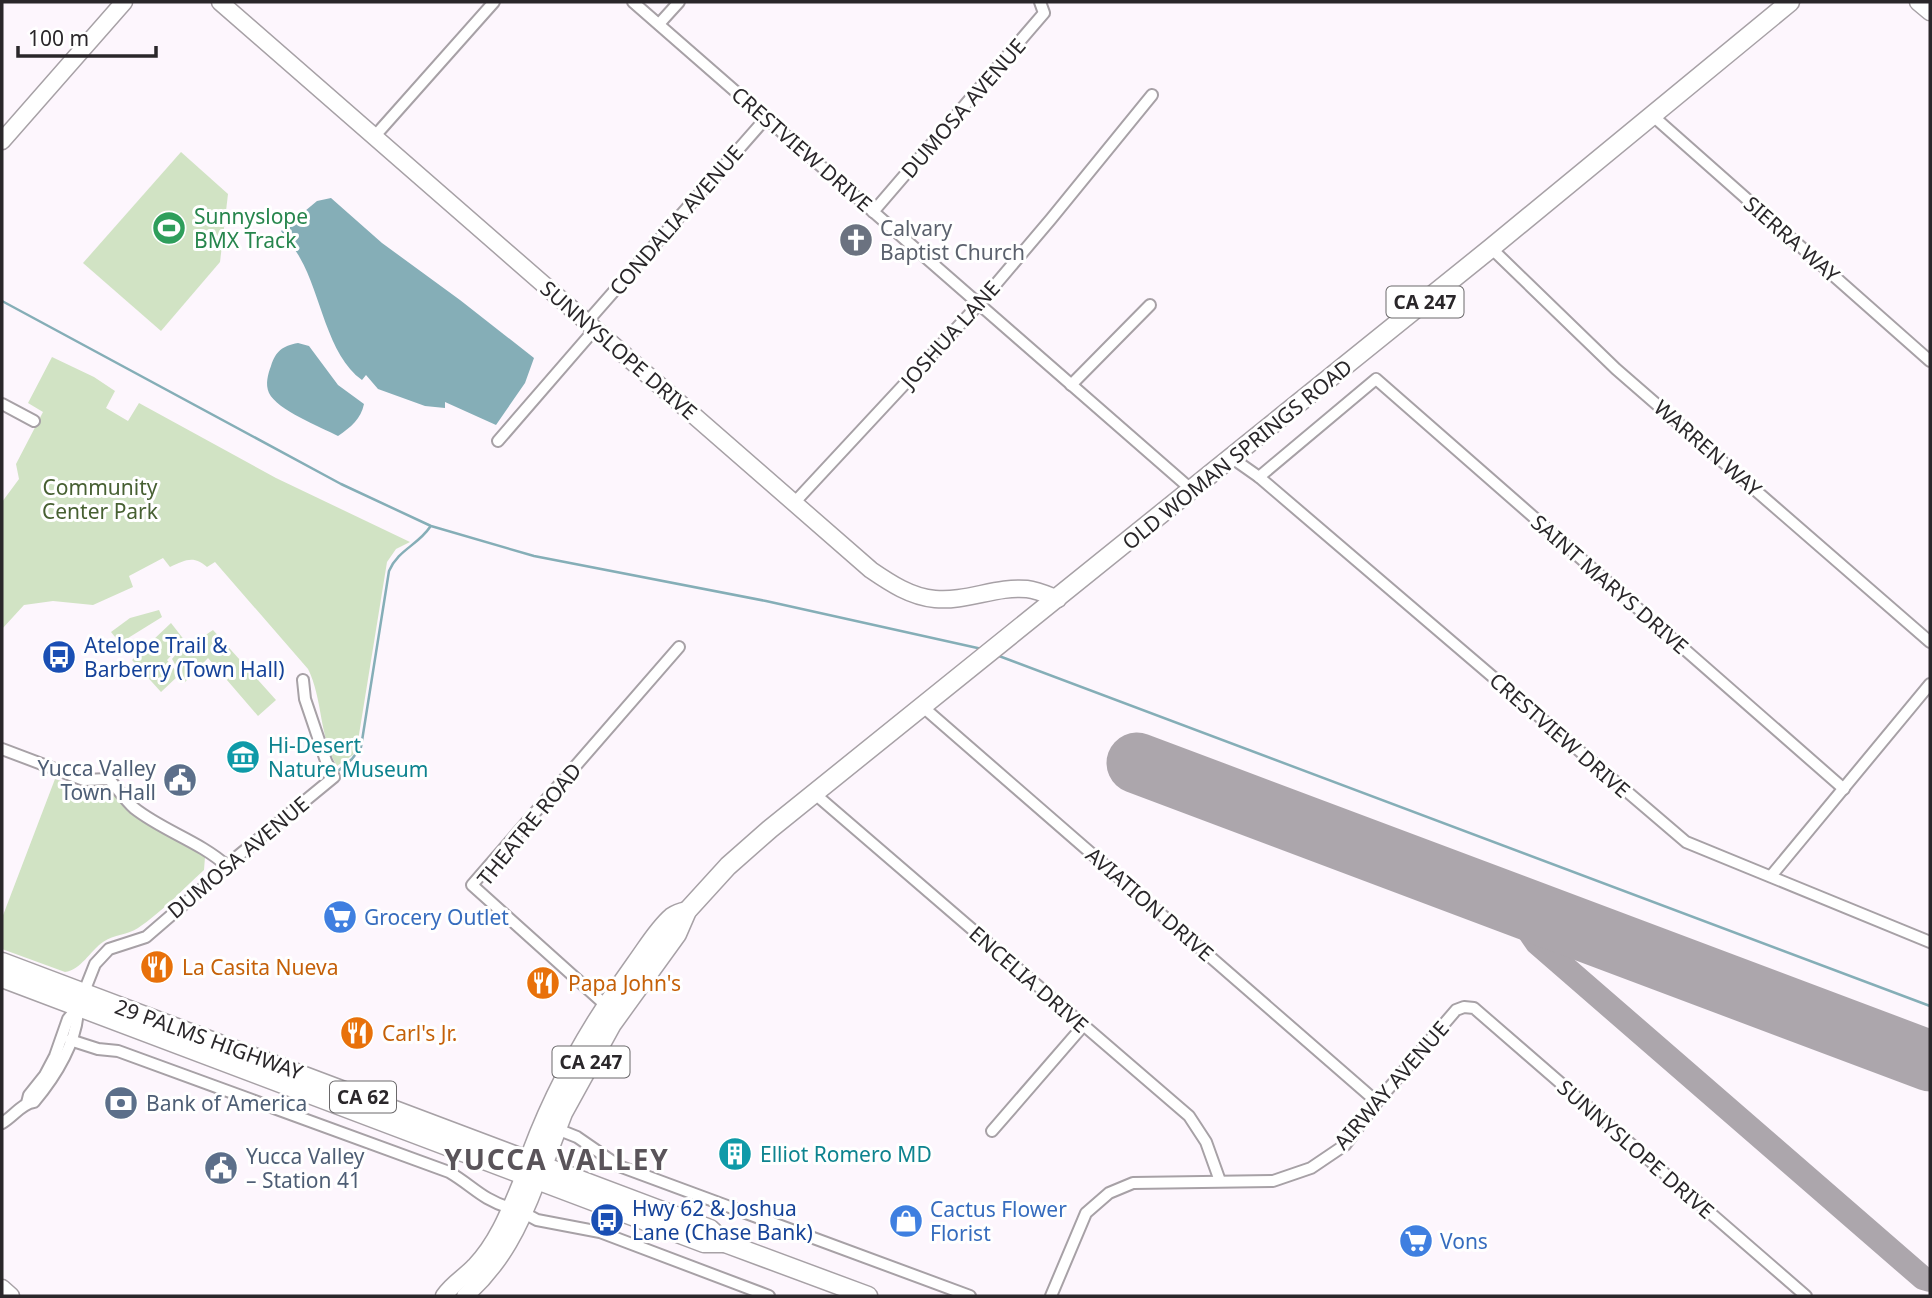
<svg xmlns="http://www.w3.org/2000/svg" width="1932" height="1298" font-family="'Noto Sans',sans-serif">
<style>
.green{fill:#d1e3c4}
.water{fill:#85aeb7}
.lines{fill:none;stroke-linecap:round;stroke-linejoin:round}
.stream{stroke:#85aeb7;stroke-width:2.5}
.taxiway{stroke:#aca6ac;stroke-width:24}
.runway{stroke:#aca6ac;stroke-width:61}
.street-casing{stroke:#a7a1a6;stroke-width:14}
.secondary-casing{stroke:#a7a1a6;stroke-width:19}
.primary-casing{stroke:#a7a1a6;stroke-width:21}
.street{stroke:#fff;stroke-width:10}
.secondary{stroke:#fff;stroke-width:16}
.primary{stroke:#fff;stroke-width:18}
.labels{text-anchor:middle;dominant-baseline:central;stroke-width:6;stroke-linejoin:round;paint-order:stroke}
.shield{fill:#fff;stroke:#6a686a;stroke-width:2}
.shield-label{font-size:19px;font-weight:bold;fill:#2a272a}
.street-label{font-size:21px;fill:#2a272a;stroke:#fff}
.leisure-label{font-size:21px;fill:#27864d;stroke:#fff;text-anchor:start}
.worship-label{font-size:21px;fill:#5b616d;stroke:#fff;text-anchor:start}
.park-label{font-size:21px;fill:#476032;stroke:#fff}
.transit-label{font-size:21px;fill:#164399;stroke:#fff;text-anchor:start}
.culture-label{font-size:21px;fill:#0d838f;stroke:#fff;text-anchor:start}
.service-label{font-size:21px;fill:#4e5e75;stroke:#fff;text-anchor:start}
.shop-label{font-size:21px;fill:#366cbe;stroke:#fff;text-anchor:start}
.food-label{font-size:21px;fill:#c56008;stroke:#fff;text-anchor:start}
.district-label{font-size:28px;font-weight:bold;letter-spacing:2px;fill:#5a545a;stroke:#fff}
</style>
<rect width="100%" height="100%" fill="#fdf6fd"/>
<!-- green -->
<g class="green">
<polygon points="181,152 228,194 220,262 161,331 83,263"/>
<path d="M52,357L94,377L115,391L106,408L128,421L139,403L276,478L410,542L396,549L387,562L357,747L353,755L337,766C319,737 323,699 308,669L215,562L207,567C194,555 185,560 170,567L163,558L129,576L133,587L93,605L53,601L24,605L2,629V502L19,479L16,464L43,412L28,403Z"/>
<polygon points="159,610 162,617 120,643 111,632 130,618"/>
<polygon points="171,623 185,641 167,660 179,675 161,692 132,660"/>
<polygon points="213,630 276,700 258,716 208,658 185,682 172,659 186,642 195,642"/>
<path d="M55,779L90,790H109L139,819L205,857L204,870C183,889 162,912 138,928C128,935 114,934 103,942C90,951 81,970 65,972L2,949V918Z"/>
</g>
<!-- water -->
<g class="water">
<path d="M331,198L382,243L460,300L534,358L525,383L496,425L445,402V408L425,406L378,389L366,375L362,380C327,355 321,294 300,258C295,248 287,240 281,231L317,201Z"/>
<path d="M298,343L309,346L338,385L364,404C361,419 351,427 338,436C321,427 277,410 269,393C265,384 268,374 271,366C276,351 282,346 298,343Z"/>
</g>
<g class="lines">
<!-- stream -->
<g class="stream">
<polyline points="2,301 341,484 431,526 534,556 766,601 982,649"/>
<polyline points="999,656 1930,1006"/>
<path d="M338,771L352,759L361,747L389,571C398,550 418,545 430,527"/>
</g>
<!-- taxiway -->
<polyline class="taxiway" points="1528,911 1524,924 1537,943 1923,1278 1930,1280"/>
<!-- runway -->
<polyline class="runway" points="1137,763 1930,1061"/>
<!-- street casing -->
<g class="street-casing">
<g id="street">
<polyline points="633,2 1192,490"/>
<polyline points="659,24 679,2"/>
<polyline points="1653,116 1930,361"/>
<polyline points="374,137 494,2"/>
<polyline points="873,212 1044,13 1040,2"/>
<polyline points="1491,248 1616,369 1930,642"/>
<polyline points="587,322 766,118"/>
<polyline points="1071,385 1150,305"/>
<polyline points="2,404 34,421"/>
<polyline points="498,441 595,329"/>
<polyline points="1232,458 1259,477 1686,842 1930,942"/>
<polyline points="1259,477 1376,379 1844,789"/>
<polyline points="794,503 979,304 1051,219 1152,95"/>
<polyline points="923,707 1377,1102"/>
<path d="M2,749L84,780L109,779C117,788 125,800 134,808C163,831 199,841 227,866"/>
<polyline points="815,794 1189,1116 1206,1142 1220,1181"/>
<polyline points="1771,876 1930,684"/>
<polyline points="610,1009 472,885 679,647"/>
<path d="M70,1040L98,1049L118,1051L449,1172C473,1186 481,1199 510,1208"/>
<polyline points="27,1103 29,1095 45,1075 55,1056 68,1019 78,1007 95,964 109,949 146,937 219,874 233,860 334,777 326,761 305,699 303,680"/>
<path d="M2,1123C13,1117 22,1103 34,1102C56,1076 78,1040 78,1007"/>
<polyline points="557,1129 577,1137 619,1166 970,1296"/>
<polyline points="992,1131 1083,1026"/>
<polyline points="524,1213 537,1220 600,1232 769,1296"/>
<polyline points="1051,1296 1086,1213 1109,1193 1133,1183 1273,1181 1311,1168 1345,1145 1377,1102 1456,1010 1464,1007 1474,1008 1806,1296"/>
</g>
</g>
<!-- secondary casing -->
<g class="secondary-casing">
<g id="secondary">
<path d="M220,2L871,570C890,583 911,597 935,599C966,602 997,586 1027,589C1037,590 1048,595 1058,599"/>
<polyline points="1918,2 1930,12"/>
<polyline points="2,141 124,2"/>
<polyline points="2,1288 11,1296"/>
<path d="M444,1296C453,1283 465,1277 475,1266C499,1241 511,1207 524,1176"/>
<path d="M465,1296C502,1263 520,1226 537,1181"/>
</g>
</g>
<!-- primary casing -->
<g class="primary-casing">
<g id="primary">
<polyline points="2,962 710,1229 725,1243"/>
<polyline points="2,978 704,1243 725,1243 868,1296"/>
<path d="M525,1171C550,1097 590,1026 636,963C647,948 658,929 672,917C676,914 682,912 687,911"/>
<polyline points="537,1181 563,1113 612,1024 677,934 687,911 728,866 770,829 1491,248 1790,2"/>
</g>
</g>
<!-- street -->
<use href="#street" class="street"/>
<!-- secondary -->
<use href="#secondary" class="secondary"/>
<!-- primary -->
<use href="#primary" class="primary"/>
</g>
<!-- icons -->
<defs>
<g id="stadium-disc" transform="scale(1.75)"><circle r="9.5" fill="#2e9e5b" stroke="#fff"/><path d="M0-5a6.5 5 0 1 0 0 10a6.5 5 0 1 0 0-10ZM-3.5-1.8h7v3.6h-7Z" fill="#fff"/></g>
<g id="church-disc" transform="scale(1.75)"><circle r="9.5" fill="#6b7280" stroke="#fff"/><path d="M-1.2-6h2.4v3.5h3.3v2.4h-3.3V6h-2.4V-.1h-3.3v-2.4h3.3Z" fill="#fff"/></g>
<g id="bus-disc" transform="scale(1.75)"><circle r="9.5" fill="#1a4fb4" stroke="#fff"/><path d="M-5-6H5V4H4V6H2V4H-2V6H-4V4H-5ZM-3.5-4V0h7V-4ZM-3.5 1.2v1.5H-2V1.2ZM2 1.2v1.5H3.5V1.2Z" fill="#fff"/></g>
<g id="museum-disc" transform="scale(1.75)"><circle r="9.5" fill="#0f9aa8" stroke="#fff"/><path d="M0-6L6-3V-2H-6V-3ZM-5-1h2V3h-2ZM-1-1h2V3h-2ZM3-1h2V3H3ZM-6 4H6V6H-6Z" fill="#fff"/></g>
<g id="civic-disc" transform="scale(1.75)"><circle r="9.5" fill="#5c6f8a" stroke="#fff"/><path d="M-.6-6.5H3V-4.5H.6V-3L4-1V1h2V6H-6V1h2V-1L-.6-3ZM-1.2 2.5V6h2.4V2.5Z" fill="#fff"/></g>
<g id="supermarket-disc" transform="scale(1.75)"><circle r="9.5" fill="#3f7fe0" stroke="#fff"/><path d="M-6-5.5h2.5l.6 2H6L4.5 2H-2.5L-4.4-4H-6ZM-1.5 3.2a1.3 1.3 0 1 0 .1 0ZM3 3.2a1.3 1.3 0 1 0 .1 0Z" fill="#fff"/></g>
<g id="restaurant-disc" transform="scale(1.75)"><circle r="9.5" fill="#e8710a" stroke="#fff"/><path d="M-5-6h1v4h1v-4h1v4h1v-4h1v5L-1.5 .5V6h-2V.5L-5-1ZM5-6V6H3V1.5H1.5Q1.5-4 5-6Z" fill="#fff"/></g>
<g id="bank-disc" transform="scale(1.75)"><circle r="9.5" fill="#5c6f8a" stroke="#fff"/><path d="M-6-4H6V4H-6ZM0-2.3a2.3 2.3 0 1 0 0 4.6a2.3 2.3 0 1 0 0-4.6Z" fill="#fff"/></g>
<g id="building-disc" transform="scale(1.75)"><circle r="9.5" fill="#0f9aa8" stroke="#fff"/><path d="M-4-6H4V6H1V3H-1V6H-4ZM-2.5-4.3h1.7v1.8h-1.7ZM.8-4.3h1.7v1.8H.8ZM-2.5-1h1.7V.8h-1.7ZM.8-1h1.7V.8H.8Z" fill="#fff"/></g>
<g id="shop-disc" transform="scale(1.75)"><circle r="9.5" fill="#3f7fe0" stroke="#fff"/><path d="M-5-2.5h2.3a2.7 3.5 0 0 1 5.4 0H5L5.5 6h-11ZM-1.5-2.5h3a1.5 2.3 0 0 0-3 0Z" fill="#fff"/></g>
</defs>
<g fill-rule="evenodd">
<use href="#stadium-disc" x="169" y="228"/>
<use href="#church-disc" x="856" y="240"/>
<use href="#bus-disc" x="59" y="657"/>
<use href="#museum-disc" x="243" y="757"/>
<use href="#civic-disc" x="180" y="780"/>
<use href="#supermarket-disc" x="340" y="917"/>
<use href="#restaurant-disc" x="157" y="967"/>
<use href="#restaurant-disc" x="543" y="983"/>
<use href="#restaurant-disc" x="357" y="1033"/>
<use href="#bank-disc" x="121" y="1103"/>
<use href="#building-disc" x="735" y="1154"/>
<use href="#civic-disc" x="221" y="1168"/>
<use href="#bus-disc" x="607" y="1220"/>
<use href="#shop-disc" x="906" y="1221"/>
<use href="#supermarket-disc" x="1416" y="1241"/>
</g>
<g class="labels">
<!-- shield labels -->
<g class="shield">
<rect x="1386.5" y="286.5" width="77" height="31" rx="5"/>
<rect x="552.5" y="1046.5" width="77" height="31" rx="5"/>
<rect x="330" y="1081.5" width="66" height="31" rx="5"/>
</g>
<g class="shield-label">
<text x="1425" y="302">CA 247</text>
<text x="591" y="1062">CA 247</text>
<text x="363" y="1097">CA 62</text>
</g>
<!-- street labels -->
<g class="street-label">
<text transform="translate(963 108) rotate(-49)">DUMOSA AVENUE</text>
<text transform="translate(802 149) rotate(41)">CRESTVIEW DRIVE</text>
<text transform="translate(676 220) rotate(-49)">CONDALIA AVENUE</text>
<text transform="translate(1792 239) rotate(41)">SIERRA WAY</text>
<text transform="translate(950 334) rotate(-48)">JOSHUA LANE</text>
<text transform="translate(619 350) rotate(41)">SUNNYSLOPE DRIVE</text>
<text transform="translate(1708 448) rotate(41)">WARREN WAY</text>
<text transform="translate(1237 454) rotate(-39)">OLD WOMAN SPRINGS ROAD</text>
<text transform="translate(1610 584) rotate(41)">SAINT MARYS DRIVE</text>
<text transform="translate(1560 735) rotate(41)">CRESTVIEW DRIVE</text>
<text transform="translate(529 824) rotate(-51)">THEATRE ROAD</text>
<text transform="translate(238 857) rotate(-40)">DUMOSA AVENUE</text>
<text transform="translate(1150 904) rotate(41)">AVIATION DRIVE</text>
<text transform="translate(1029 979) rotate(41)">ENCELIA DRIVE</text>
<text transform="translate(209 1039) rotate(20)">29 PALMS HIGHWAY</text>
<text transform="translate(1391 1085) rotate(-49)">AIRWAY AVENUE</text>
<text transform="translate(1636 1149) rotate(41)">SUNNYSLOPE DRIVE</text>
</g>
<!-- leisure labels -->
<g class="leisure-label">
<text x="194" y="216">Sunnyslope<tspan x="194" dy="24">BMX Track</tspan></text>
</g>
<!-- worship labels -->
<g class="worship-label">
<text x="880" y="228">Calvary<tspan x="880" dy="24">Baptist Church</tspan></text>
</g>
<!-- park labels -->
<g class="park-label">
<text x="100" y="487">Community<tspan x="100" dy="24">Center Park</tspan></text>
</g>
<!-- transit labels -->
<g class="transit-label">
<text x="84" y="645">Atelope Trail &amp;<tspan x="84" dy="24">Barberry (Town Hall)</tspan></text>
<text x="632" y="1208">Hwy 62 &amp; Joshua<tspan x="632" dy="24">Lane (Chase Bank)</tspan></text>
</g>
<!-- culture labels -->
<g class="culture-label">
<text x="268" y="745">Hi-Desert<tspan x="268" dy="24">Nature Museum</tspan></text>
<text x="760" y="1154">Elliot Romero MD</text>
</g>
<!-- service labels -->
<g class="service-label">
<text x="156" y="768" text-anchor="end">Yucca Valley<tspan x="156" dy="24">Town Hall</tspan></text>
<text x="146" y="1103">Bank of America</text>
<text x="246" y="1156">Yucca Valley<tspan x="246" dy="24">– Station 41</tspan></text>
</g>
<!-- shop labels -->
<g class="shop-label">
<text x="364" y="917">Grocery Outlet</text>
<text x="930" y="1209">Cactus Flower<tspan x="930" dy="24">Florist</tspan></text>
<text x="1440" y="1241">Vons</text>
</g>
<!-- food labels -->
<g class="food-label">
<text x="182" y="967">La Casita Nueva</text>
<text x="568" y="983">Papa John's</text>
<text x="382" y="1033">Carl's Jr.</text>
</g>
<!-- district labels -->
<g class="district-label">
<text x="557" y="1159">YUCCA VALLEY</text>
</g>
</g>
<!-- border -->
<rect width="1932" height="1298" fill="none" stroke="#2a272a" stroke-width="7"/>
<!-- scale -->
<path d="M18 46v10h138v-10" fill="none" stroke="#2a272a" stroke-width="3.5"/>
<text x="28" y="46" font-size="21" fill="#2a272a" stroke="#ffffff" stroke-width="5" paint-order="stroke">100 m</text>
</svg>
